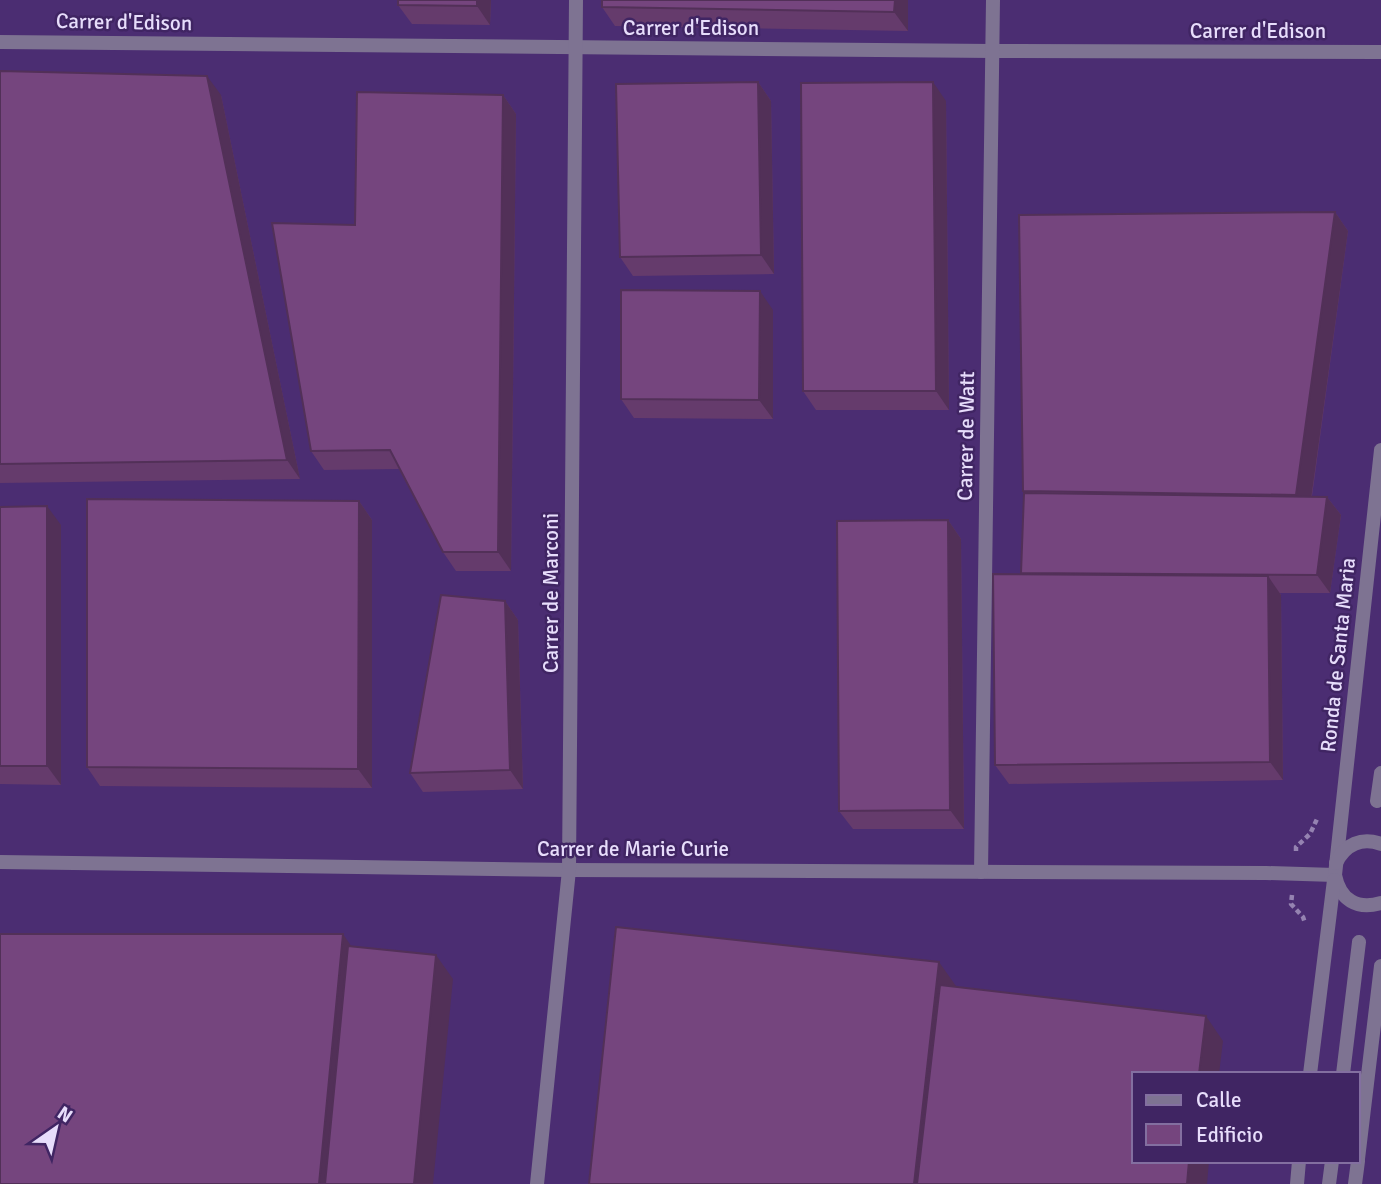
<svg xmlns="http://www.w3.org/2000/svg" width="1381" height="1184" font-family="Signika,sans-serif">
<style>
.built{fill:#4b2d72;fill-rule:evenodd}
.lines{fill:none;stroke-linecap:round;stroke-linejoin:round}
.path{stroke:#9583b1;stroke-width:4.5;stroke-dasharray:5 3.5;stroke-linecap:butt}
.pedestrian{stroke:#7e7392;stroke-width:14}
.minor{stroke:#7e7392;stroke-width:14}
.tertiary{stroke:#7e7392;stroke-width:14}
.wall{fill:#653b6c}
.shaded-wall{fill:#523058}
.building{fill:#75457e;stroke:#523058;stroke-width:2}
.labels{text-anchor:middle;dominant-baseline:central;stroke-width:5;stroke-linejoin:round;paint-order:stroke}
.street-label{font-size:21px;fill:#e7ddfb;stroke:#402563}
</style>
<rect width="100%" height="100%" fill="#402563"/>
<!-- built -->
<path class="built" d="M0,0H1381V1184H0ZM1134,1074H1358V1161H1134Z"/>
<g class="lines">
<!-- path -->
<g class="path">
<polyline points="1296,851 1296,847 1310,834 1317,819"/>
<polyline points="1292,895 1291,904 1303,917 1305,923"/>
</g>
<!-- pedestrian -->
<g class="pedestrian">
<polyline points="1377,801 1381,773"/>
<polyline points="1343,1074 1359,942"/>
<polyline points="1329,1184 1332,1161"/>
</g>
<!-- minor -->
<g class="minor">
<polyline points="0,42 993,51 1381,52"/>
<polyline points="0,862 569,870 1266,873 1335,875"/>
<polyline points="981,872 993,0"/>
<polyline points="537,1184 569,870 576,0"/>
</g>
<!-- tertiary -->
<g class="tertiary">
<path d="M1381,450L1335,875C1340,900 1357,910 1381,903"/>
<path d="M1336,863C1345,844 1362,837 1381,844"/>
<polyline points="1310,1074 1334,880"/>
<polyline points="1358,1159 1381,966"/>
<polyline points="1297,1184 1299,1161"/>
<polyline points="1355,1184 1358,1161"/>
</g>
</g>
<!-- wall -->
<g class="wall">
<polygon points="491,0 490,25 412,24 398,5"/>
<polygon points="602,0 908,0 908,31 615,26 602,7"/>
<polygon points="0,71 221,95 300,479 0,483"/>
<polygon points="758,82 771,101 774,274 633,276 620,257"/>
<polygon points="503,95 516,114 511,571 456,571 443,552 399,469 324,470 311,451 355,225"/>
<polygon points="946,101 949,410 816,410 803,391"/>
<polygon points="1335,212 1348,231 1312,496 1327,497 1341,515 1330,593 1280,593 1281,595 1283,780 1009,784 995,765 1022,574 1021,573 1024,493 1023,491"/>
<polygon points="773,310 773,419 634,418 621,399"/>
<polygon points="359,501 372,520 372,788 100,786 87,767"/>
<polygon points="0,507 61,525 61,785 0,784"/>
<polygon points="948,520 961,539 964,829 853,829 839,811"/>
<polygon points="505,601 518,620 523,789 423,792 410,773"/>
</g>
<!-- shaded-wall -->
<g class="shaded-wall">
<polygon points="477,0 491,0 490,25 477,6"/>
<polygon points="895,0 908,0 908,31 894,12"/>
<polygon points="207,76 221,95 300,479 287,460"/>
<polygon points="758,82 771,101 774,274 761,255"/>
<polygon points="933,82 946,101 949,410 936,391"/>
<polygon points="503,95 516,114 511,571 498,552"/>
<polygon points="1335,212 1348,231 1309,514 1296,495"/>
<polygon points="760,291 773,310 773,419 759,400"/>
<polygon points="1327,497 1341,515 1330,593 1317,575"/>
<polygon points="359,501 372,520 372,788 358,769"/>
<polygon points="47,506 61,525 61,785 47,766"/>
<polygon points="948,520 961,539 964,829 950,810"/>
<polygon points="1268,576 1281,595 1283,780 1270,762"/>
<polygon points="505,601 518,620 523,789 510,770"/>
<polygon points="343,934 360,959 338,1184 319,1184"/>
<polygon points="436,955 453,979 433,1184 414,1184"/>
<polygon points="939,962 956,986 934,1184 914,1184"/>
<polygon points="1206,1016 1223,1041 1219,1074 1199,1074"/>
<polygon points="1189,1161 1209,1161 1207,1184 1187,1184"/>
</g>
<!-- building -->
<g class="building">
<polygon points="398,0 477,0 477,6 398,5"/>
<polygon points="602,0 895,0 894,12 602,7"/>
<polygon points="0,71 207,76 287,460 0,464"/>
<polygon points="758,82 761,255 620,257 616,84"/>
<polygon points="933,82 936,391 803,391 801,83"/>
<polygon points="357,92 503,95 498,552 443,552 390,450 311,451 272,223 355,225"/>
<polygon points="1335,212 1296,495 1023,491 1019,215"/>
<polygon points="621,290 760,291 759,400 621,399"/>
<polygon points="1024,493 1327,497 1317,575 1021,573"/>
<polygon points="87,499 359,501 358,769 87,767"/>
<polygon points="47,506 47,766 0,766 0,507"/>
<polygon points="948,520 950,810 839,811 837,521"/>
<polygon points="993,574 1268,576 1270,762 995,765"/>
<polygon points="441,595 505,601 510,770 410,773"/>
<polygon points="616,927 939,962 914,1184 589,1184"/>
<polygon points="0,934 343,934 319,1184 0,1184"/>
<polygon points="348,946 436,955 414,1184 325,1184"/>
<polygon points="940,985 1206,1016 1199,1074 1134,1074 1134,1161 1189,1161 1187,1184 917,1184"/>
</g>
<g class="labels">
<!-- street labels -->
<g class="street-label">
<text transform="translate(124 22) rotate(1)">Carrer d'Edison</text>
<text x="691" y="28">Carrer d'Edison</text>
<text x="1258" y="31">Carrer d'Edison</text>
<text transform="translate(966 436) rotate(-89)">Carrer de Watt</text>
<text transform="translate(551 593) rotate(-90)">Carrer de Marconi</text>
<text transform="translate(1338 655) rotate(-84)">Ronda de Santa Maria</text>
<text x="633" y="849">Carrer de Marie Curie</text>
</g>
</g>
<!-- legend -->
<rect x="1132" y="1072" width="228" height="91" fill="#402563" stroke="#836fa0" stroke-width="2"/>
<rect x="1146" y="1095" width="35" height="10" fill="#7e7392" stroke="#836fa0" stroke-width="2"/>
<text x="1196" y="1107" font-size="21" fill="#e7ddfb">Calle</text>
<rect x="1146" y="1124" width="35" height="21" fill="#75457e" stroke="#836fa0" stroke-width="2"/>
<text x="1196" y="1142" font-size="21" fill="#e7ddfb">Edificio</text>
<!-- north arrow -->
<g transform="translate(56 1128) rotate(34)" stroke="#402563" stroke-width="5" paint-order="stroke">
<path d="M0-5L12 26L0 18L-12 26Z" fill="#e7ddfb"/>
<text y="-10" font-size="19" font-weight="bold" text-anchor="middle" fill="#e7ddfb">N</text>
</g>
</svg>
